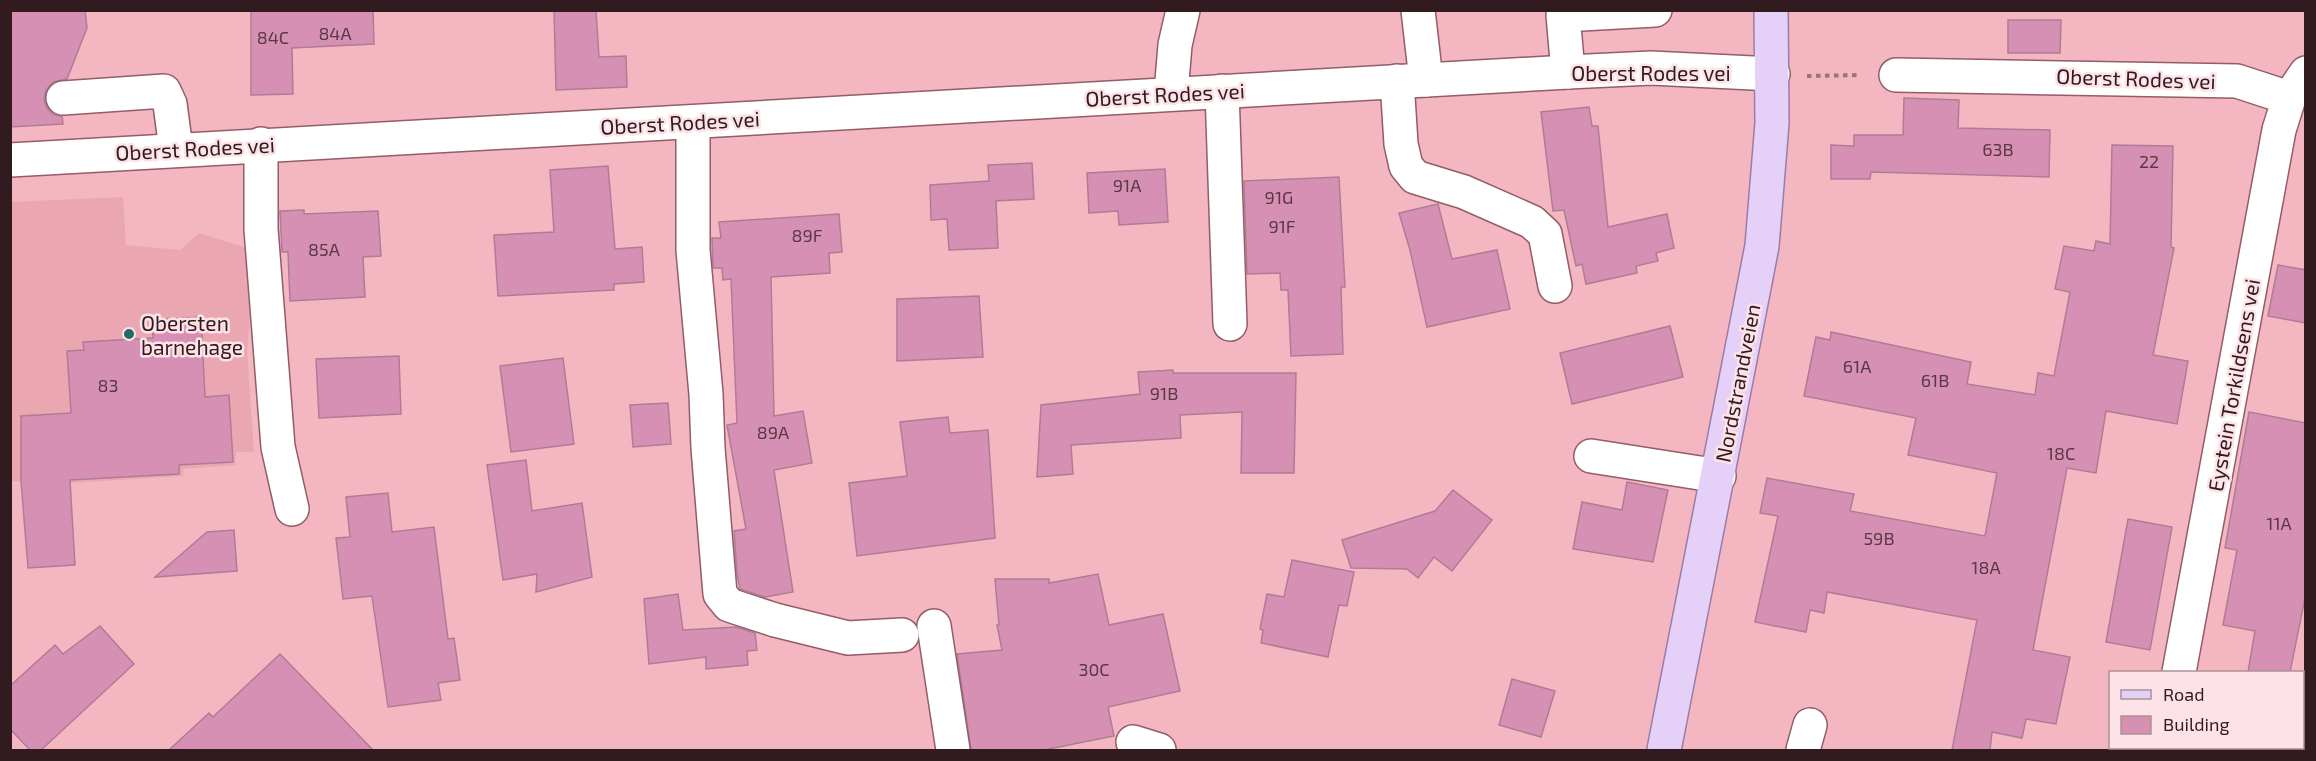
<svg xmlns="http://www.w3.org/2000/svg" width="2316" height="761" font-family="'Exo 2',sans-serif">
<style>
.built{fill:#eaa7b2}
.building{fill:#d690b3;stroke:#af7c95;stroke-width:1.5}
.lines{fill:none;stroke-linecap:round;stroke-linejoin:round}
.minor-casing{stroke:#925d66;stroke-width:36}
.major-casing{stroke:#9b7ca8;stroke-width:36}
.path{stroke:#9e7279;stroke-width:4;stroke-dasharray:4.5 4.5;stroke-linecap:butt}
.minor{stroke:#fff;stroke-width:33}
.major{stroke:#e5d0f7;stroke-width:33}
.poi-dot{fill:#216b66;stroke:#fde3e7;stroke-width:2}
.labels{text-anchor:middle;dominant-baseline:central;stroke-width:5;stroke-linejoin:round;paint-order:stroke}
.number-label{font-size:18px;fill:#5a3844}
.street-label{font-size:21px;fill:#311b1f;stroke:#fde3e7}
.poi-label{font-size:21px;fill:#311b1f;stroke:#fde3e7;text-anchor:start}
</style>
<rect width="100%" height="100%" fill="#f4b7c1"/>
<!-- built -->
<polygon class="built" points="123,197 126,245 180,250 199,233 247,248 250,318 247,351 254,452 236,452 235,465 183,469 183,476 22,486 20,481 11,481 10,202"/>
<!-- building -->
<g class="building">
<polygon points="10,10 85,10 87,28 67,79 53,82 46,90 44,99 47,108 54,115 62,116 63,124 10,127"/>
<polygon points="251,10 373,10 374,44 292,48 293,94 251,95"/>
<polygon points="554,10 596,10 599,57 626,56 627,87 556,90"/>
<polygon points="2008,20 2061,20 2060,53 2008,53"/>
<polygon points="1904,98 1959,100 1958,128 2050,130 2049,177 1871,172 1870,179 1831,179 1831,145 1854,146 1854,135 1903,135"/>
<polygon points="1589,107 1592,126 1598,126 1608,227 1667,214 1674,248 1656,253 1658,261 1636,266 1637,273 1586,284 1582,264 1576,266 1564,210 1553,211 1541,112"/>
<polygon points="2112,145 2173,146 2171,247 2174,248 2153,355 2188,361 2177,424 2106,411 2096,473 2067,468 2033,650 2070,657 2056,724 2026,719 2022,738 1992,732 1990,750 1952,750 1977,620 1827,592 1824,613 1810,610 1806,632 1755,622 1778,516 1760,513 1767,478 1854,494 1850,511 1985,536 1997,473 1908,455 1916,418 1804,396 1816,337 1830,340 1831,332 1971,362 1967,384 2035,395 2038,373 2054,376 2070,292 2055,289 2064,246 2094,251 2096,241 2110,244"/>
<polygon points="1032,163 1034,199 996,201 998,248 949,250 947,219 931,220 930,185 989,181 988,165"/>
<polygon points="608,166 615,249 642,247 644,282 614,284 614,290 498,296 494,235 554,232 550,170"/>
<polygon points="1165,169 1168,222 1119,225 1118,211 1089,213 1087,173"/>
<polygon points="1339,177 1345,287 1341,287 1343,354 1291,356 1288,290 1281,290 1280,273 1247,274 1244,181"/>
<polygon points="1438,204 1452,259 1497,250 1510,309 1427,327 1410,250 1399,213"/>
<polygon points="304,210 304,214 378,211 381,256 363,257 365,297 290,301 288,252 282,252 280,211"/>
<polygon points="839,214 842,252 829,253 830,273 771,277 774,416 803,411 812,463 774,470 793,592 765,597 740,589 737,574 734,531 746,529 727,425 737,423 731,279 723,280 722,268 713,268 712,238 721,238 719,222"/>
<polygon points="2278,265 2306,270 2306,323 2268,316"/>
<polygon points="979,296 983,357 897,361 897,299"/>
<polygon points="201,317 205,397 229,395 233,462 179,465 179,474 70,480 75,565 28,568 21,481 21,416 71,413 67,351 84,350 83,342 153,338 152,320"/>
<polygon points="1670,326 1683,377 1572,404 1560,353"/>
<polygon points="399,356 401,414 319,418 316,359"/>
<polygon points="563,358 574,444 511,452 500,366"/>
<polygon points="1173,370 1173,373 1296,373 1294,473 1241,473 1242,412 1180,415 1181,438 1071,445 1073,474 1037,477 1041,405 1140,394 1138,372"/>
<polygon points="668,403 671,444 633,447 630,405"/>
<polygon points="2249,412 2306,423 2306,593 2290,672 2248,672 2255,631 2223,625 2237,550 2225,548"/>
<polygon points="948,417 950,433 988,430 995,538 857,556 849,483 907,476 900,422"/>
<polygon points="526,460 532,511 582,503 592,577 536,592 537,574 503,580 487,465"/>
<polygon points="1627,482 1668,490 1653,562 1573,549 1582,502 1622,510"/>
<polygon points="1453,490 1492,520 1452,571 1434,557 1418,578 1407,569 1351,568 1342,540 1435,511"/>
<polygon points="388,493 392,532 434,527 448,639 454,638 460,680 438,683 441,700 388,707 372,596 343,599 336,538 350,537 346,497"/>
<polygon points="2128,519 2172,527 2150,650 2106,642"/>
<polygon points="234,530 237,571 155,577 207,532"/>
<polygon points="1292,560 1354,572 1347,606 1339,605 1328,657 1261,643 1263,630 1260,629 1267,594 1284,597"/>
<polygon points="1098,574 1109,625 1163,614 1180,691 1108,707 1114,736 1044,750 971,750 957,654 1002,650 997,625 999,625 995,579 1049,579 1049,583"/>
<polygon points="678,594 683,630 736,627 755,633 757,650 747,651 748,665 706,669 706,657 649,664 644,599"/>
<polygon points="100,626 134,664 41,750 30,750 10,729 10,686 55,645 63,654"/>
<polygon points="280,654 373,750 169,750 209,713 213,717"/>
<polygon points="1512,679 1555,691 1541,737 1499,725"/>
</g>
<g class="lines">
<!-- minor casing -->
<g class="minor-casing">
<g id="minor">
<polyline points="1418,10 1426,80"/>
<polyline points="1568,72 1563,15 1655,10"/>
<polyline points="1896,75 2237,81 2289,98"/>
<polyline points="1397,81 1401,144 1406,166 1415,177 1464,192 1532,222 1545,234 1555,286"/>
<polyline points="1222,91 1230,324"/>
<polyline points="1171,93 1175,45 1183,10"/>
<polyline points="63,98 164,91 170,104 176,149"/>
<polyline points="693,122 693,250 706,394 708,448 720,594 729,605 775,620 848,638 902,635"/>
<polyline points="261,144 261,229 278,447 292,509"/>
<polyline points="10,160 1568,72 1651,68 1773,74"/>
<polyline points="1591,456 1719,476"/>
<polyline points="934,626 953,750"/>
<polyline points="2179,672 2279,130 2289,98 2306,73"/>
<polyline points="1133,742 1159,750"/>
<polyline points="1803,750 1810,725"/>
<polyline points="2164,750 2165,748"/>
</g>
</g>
<!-- major casing -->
<g class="major-casing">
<polyline id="major" points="1664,750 1762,246 1772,123 1771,10"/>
</g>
<!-- path -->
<polyline class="path" points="1807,76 1859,75"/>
<!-- minor -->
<use href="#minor" class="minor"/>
<!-- major -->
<use href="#major" class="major"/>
</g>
<!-- markers -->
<circle class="poi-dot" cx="129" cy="334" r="6"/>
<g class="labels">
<!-- number labels -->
<g class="number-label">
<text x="335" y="33">84A</text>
<text x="273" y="37">84C</text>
<text x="1998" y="149">63B</text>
<text x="2149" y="161">22</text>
<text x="1127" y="185">91A</text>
<text x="1279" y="197">91G</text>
<text x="1282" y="226">91F</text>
<text x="807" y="235">89F</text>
<text x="324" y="249">85A</text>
<text x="1857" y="366">61A</text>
<text x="1935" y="380">61B</text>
<text x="108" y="385">83</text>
<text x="1164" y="393">91B</text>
<text x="773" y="432">89A</text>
<text x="2061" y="453">18C</text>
<text x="2279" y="523">11A</text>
<text x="1879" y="538">59B</text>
<text x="1986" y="567">18A</text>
<text x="1094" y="669">30C</text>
</g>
<!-- street labels -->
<g class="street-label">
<text x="1651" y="72">Oberst Rodes vei</text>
<text transform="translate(2136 78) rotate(2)">Oberst Rodes vei</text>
<text transform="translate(1165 94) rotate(-3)">Oberst Rodes vei</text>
<text transform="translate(680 122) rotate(-3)">Oberst Rodes vei</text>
<text transform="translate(195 148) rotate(-3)">Oberst Rodes vei</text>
<text transform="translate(1737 383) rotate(-79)">Nordstrandveien</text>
<text transform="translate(2233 385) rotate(-80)">Eystein Torkildsens vei</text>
</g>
<!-- poi labels -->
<g class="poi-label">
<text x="141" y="322">Obersten<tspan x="141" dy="24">barnehage</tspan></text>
</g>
</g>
<!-- border -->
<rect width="2316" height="761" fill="none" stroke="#311b1f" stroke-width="24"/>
<!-- legend -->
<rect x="2109" y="671" width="195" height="78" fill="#fde3e7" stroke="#ab9397" stroke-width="1.5"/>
<rect x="2121" y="690" width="30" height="9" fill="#e5d0f7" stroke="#ab9397" stroke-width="1.5"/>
<text x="2163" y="701" font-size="18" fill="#311b1f">Road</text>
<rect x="2121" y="716" width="30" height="18" fill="#d690b3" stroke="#ab9397" stroke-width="1.5"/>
<text x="2163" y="731" font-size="18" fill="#311b1f">Building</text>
</svg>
